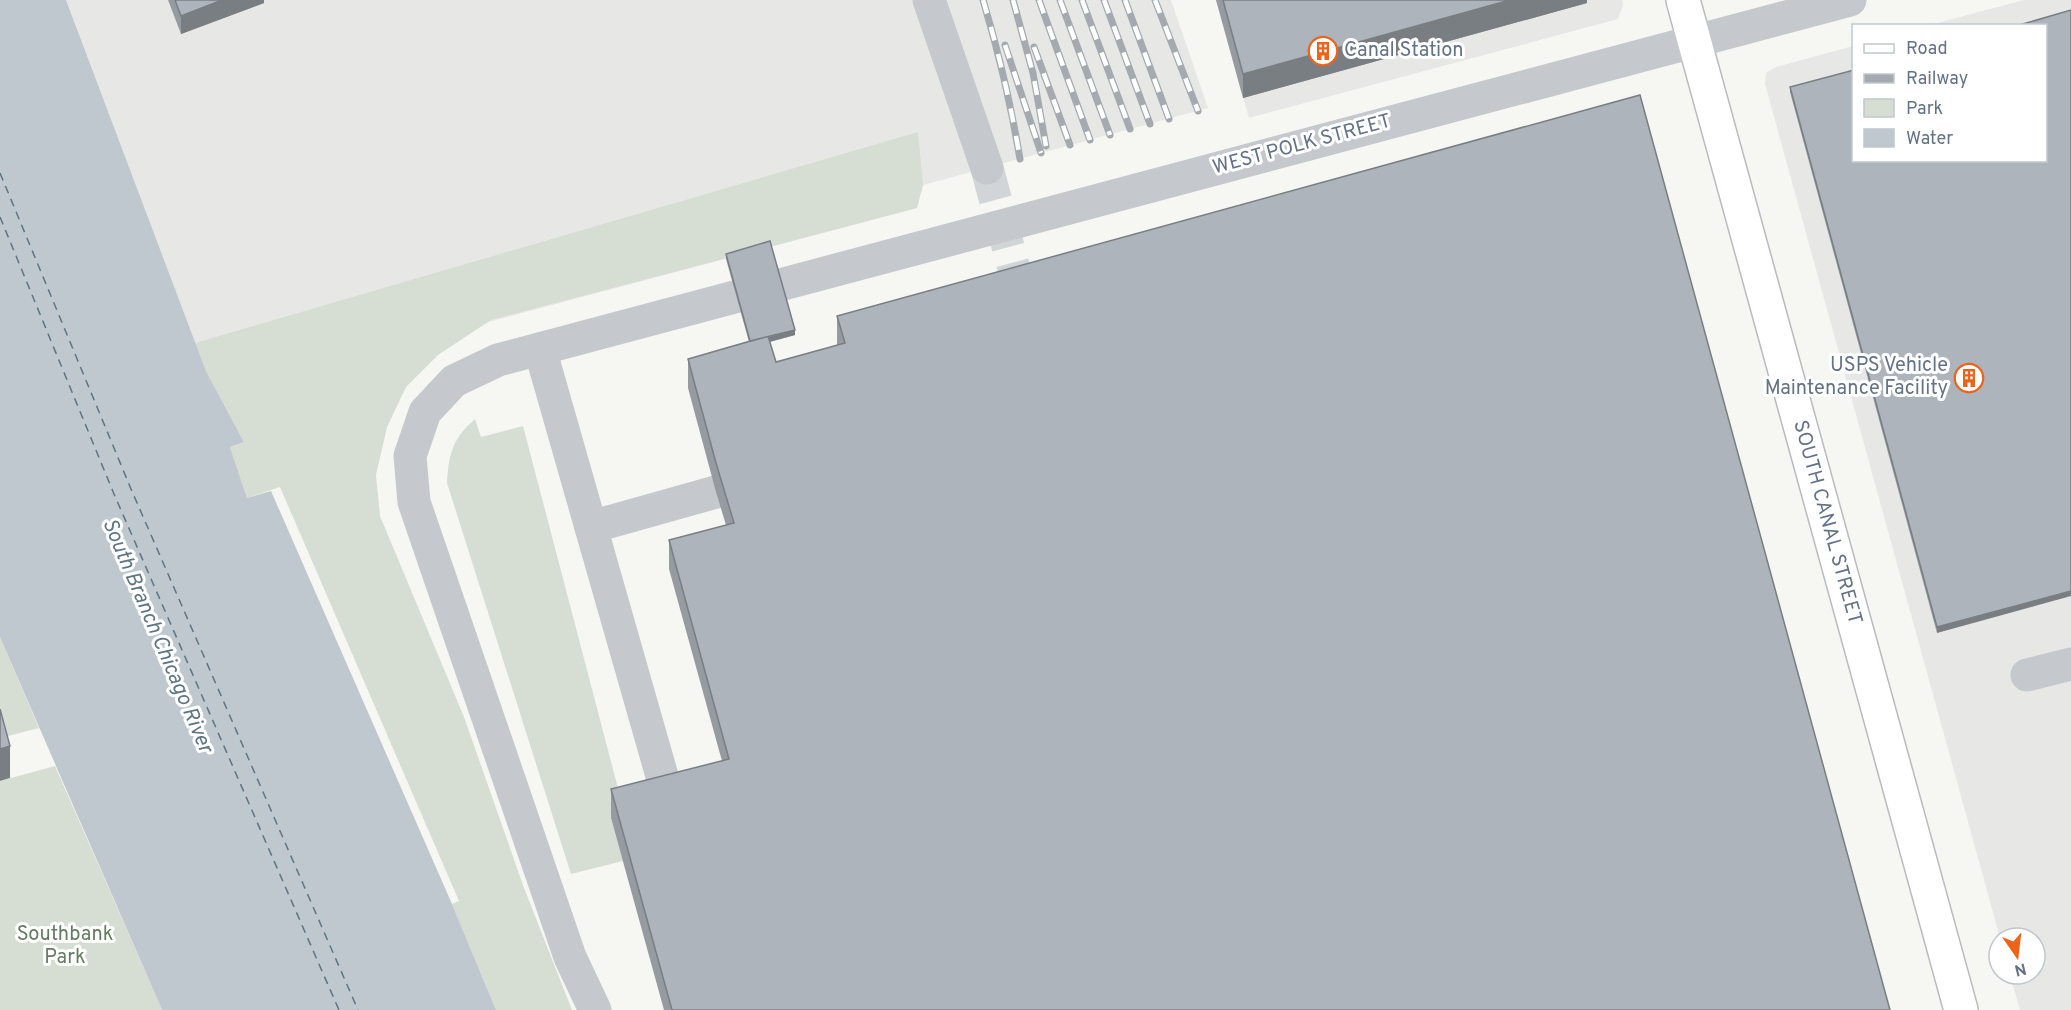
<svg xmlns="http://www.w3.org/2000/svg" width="2071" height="1010" font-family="Overpass,sans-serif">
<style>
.built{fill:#e7e8e6}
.green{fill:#d6ded3}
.water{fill:#bec8ce}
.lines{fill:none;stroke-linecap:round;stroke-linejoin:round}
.ferry{stroke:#5f7583;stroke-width:1.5;stroke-dasharray:8 6;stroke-linecap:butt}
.minor-tunnel{stroke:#d1d5d7;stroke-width:33;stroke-dasharray:33 16;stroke-linecap:butt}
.major-casing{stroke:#b8bbc0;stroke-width:36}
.minor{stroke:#c5c8cc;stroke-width:33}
.major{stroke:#fff;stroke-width:33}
.rail-casing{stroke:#a5aab1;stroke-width:7}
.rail{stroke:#fff;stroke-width:4.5;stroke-dasharray:14;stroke-linecap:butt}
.wall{fill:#959ba1}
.shaded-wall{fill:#797e83}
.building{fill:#adb4bb;stroke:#797e83;stroke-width:1.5}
.labels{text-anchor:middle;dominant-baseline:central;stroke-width:6;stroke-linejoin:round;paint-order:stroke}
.poi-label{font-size:20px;fill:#637286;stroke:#fff;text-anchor:start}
.street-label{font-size:20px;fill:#637286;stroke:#fff}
.park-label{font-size:20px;fill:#657c62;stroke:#fff}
.water-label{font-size:21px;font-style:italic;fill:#5f7583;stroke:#fff}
</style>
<rect width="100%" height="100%" fill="#f6f6f2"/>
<!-- built -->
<g class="built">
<polygon points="66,0 1171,0 1208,108 923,185 917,208 319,367 206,371"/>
<polygon points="1216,0 1622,0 1623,5 1618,19 1249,118"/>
<polygon points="2024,0 2071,0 2071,1010 2020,1010 2010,974 2035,974 2035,938 2000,938 1765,84 1766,73 1776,67 1853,46 1854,160 2046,160 2046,26 1930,25"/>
</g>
<!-- green -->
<g class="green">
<polygon points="918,132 923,185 917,208 491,320 438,355 406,387 387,427 376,475 380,516 464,717 524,888 572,1010 496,1010 452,904 459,901 280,487 247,498 230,447 244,442 206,371 195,343"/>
<path d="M475,419L481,437L523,426L625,815L611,819L623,861L571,874L447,483C449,454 452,439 475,419Z"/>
<polygon points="0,637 39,728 8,736 0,708"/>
<polygon points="55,766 162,1010 0,1010 0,781"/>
</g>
<!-- water -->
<polygon class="water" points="0,0 66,0 206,371 244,442 230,447 247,498 271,491 452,904 496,1010 162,1010 0,637"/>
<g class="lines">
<!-- ferry -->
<g class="ferry">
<polyline points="0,173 131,489 358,1010"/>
<polyline points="0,217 114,494 339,1010"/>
</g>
<!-- minor-tunnel -->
<polyline class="minor-tunnel" points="987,168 1025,310"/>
<!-- major casing -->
<g class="major-casing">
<g id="major">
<path id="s1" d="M1683,0L1961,1010"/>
</g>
</g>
<!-- minor -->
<g class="minor">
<polyline points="929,0 987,168"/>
<polyline points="540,349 670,804"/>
<polyline points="591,527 716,492"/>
<polyline points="2027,675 2071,664"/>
<polyline points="595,1010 570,957 414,502 410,456 425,412 454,381 498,360 1850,0"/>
</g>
<!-- major -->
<use href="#major" class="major"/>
<!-- rail casing -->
<g class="rail-casing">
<g id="rail">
<path d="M983,0C999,53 1011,105 1020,159"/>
<polyline points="1013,0 1033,73 1046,146"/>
<polyline points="1039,0 1090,140"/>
<polyline points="1060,0 1110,135"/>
<polyline points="1082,0 1130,129"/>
<polyline points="1104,0 1150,124"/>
<polyline points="1125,0 1169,119"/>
<polyline points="1155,0 1198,111"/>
<polyline points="1005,45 1041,153"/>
<polyline points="1034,47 1070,145"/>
</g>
</g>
<!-- rail -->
<use href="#rail" class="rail"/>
</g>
<!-- wall -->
<g class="wall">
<polygon points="168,0 264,0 264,3 181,34"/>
<polygon points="1216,0 1587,0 1587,3 1243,98"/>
<polygon points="1790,87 2046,160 1937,633 1790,92"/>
<polygon points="726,254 795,335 770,342 776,362 837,345 837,316 1890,1010 664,1010 611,818 611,789 722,761 669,569 669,540 726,525 716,492 688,388 688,359 749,342 726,259"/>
</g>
<!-- shaded-wall -->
<g class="shaded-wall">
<polygon points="222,0 264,0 264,3 181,34 181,16"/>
<polygon points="1510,0 1587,0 1587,3 1243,98 1243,74"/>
<polygon points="795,330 795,335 750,347 750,342"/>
<polygon points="2071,591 2071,596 1937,633 1937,627"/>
<polygon points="10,746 10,778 0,781 0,749"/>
</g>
<!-- building -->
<g class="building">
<polygon points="175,0 222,0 181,16"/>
<polygon points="1223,0 1510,0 1243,74"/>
<polygon points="2071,10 2071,591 1937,627 1790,87 1854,70 1854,160 2046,160 2046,26 2016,26"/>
<polygon points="1640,95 1890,1010 672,1010 611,789 729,759 669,540 734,523 716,463 688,359 768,336 776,362 845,343 837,316"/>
<polygon points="770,241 795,330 750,341 726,254"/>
<polygon points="0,709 10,746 0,749"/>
</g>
<!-- icons -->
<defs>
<g id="building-ring" transform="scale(1.5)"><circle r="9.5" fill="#fff" stroke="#ee631a" stroke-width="1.5"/><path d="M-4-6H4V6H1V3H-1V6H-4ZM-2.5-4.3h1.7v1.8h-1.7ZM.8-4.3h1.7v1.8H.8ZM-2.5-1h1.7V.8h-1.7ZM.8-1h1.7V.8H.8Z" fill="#ee631a"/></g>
</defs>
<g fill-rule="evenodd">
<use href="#building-ring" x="1323" y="51"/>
<use href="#building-ring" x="1969" y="378"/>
</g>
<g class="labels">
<!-- poi labels -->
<g class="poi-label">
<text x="1344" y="51">Canal Station</text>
<text x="1948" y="366" text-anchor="end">USPS Vehicle<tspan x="1948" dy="23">Maintenance Facility</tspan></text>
</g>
<!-- street labels -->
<g class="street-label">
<text transform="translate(1302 145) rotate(-15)">WEST POLK STREET</text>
<text stroke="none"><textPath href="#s1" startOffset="542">SOUTH CANAL STREET</textPath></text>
</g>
<!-- park labels -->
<g class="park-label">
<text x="65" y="935">Southbank<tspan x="65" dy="23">Park</tspan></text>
</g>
<!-- water labels -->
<g class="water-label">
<text transform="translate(157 636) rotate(67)">South Branch Chicago River</text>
</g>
</g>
<!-- legend -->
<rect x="1852" y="24" width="195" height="138" fill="#ffffff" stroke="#c1c7cf" stroke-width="1.5"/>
<rect x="1864" y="44" width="30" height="9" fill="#ffffff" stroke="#c1c7cf" stroke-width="1.5"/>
<text x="1906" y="54" font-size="18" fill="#637286">Road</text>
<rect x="1864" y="74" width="30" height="9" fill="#a5aab1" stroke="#c1c7cf" stroke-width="1.5"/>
<text x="1906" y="84" font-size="18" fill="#637286">Railway</text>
<rect x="1864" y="99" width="30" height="18" fill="#d6ded3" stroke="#c1c7cf" stroke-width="1.5"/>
<text x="1906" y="114" font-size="18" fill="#637286">Park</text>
<rect x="1864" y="129" width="30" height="18" fill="#bec8ce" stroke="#c1c7cf" stroke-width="1.5"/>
<text x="1906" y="144" font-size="18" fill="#637286">Water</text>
<!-- north arrow -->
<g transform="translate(2017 956) rotate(166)"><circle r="28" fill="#ffffff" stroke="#c1c7cf" stroke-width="1.5"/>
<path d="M0-4.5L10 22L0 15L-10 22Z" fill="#ee631a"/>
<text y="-9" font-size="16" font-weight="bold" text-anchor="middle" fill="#637286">N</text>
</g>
</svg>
